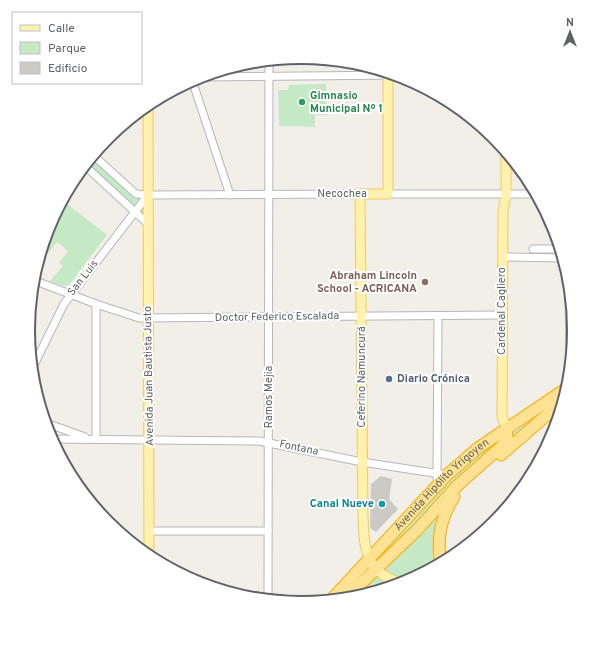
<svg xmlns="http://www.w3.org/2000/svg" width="602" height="659" font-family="Overpass,sans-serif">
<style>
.green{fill:#c5e8c5}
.building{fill:#cccac5}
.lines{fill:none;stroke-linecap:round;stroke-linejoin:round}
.minor-casing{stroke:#b5b8bc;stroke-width:9}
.major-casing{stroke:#f2c960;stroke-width:11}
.highway-casing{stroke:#f9ab00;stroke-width:13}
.minor{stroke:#fff;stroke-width:7}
.major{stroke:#fff2af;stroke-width:9}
.highway{stroke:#fde293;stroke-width:11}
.leisure-dot{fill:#2e9e5b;stroke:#fff;stroke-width:1.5}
.education-dot{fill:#8d6e63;stroke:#fff;stroke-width:1.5}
.service-dot{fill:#5c6f8a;stroke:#fff;stroke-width:1.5}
.culture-dot{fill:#0f9aa8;stroke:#fff;stroke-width:1.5}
.labels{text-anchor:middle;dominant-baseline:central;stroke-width:4;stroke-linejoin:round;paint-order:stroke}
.leisure-label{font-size:11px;font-weight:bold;fill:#27864d;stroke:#fff;text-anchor:start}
.street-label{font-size:11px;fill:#5f6368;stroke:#fff}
.education-label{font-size:11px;font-weight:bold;fill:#785e54;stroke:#fff;text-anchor:end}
.service-label{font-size:11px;font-weight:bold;fill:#4e5e75;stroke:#fff;text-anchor:start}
.culture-label{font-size:11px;font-weight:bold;fill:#0d838f;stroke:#fff;text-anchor:end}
.rim{fill:none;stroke:#5f6368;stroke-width:2}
</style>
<rect width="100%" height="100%" fill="#f1efe8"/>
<!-- green -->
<g class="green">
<polygon points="326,84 327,115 315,115 315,127 279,126 278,90 288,90 289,85"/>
<polygon points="93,155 136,194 148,195 147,223 84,165"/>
<polygon points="62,200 107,235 69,285 64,286 50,281 63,266 59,263 68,251 57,242 45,257 40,253 49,225"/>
<path d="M567,388C547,409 528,431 507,450C487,468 463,482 449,505L441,563L405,582L354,597L331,600L447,475Z"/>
</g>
<!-- building -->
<polygon class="building" points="381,476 392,479 389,499 398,509 376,532 370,528 371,484"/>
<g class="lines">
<!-- minor casing -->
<g class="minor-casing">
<g id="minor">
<polyline points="198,77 399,75"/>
<polyline points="192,80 230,195"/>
<polyline points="93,155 136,194 148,195 360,194"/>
<polyline points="84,165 147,223"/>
<polyline points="388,194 537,194"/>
<polyline points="533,249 560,249"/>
<polyline points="503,257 563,258"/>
<polyline points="33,280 96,304 139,318 502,315"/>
<polyline points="569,282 570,367"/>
<polyline points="32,369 64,304 148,195"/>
<polyline points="46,423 85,437"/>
<polyline points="51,439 259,441 362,462 447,475"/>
<polyline points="96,439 96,304"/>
<polyline points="437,478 438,316"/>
<polyline points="149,531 268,531"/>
<polyline points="268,599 269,60"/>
</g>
</g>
<!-- major casing -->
<g class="major-casing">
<g id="major">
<path d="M388,72V194H360L363,516C364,548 365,574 402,583"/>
<polyline points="148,104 149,556"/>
<polyline points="506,151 506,194 503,212 502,416 506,428"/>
</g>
</g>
<!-- highway casing -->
<g class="highway-casing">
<g id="highway">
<polyline points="501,455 564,400"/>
<path d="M441,563C436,538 441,517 454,497"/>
<polyline points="346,598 417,530 457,486 503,445 507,437 506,428"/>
<path id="s1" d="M331,600L447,475L478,448L567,388"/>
</g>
</g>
<!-- minor -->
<use href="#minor" class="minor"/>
<!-- major -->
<use href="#major" class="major"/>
<!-- highway -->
<use href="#highway" class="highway"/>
</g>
<!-- markers -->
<circle class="leisure-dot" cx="302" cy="102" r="4"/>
<circle class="education-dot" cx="425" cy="282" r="4"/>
<circle class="service-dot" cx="389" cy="379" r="4"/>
<circle class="culture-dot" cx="382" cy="504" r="4"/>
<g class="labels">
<!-- leisure labels -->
<g class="leisure-label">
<text x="310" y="96">Gimnasio<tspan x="310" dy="13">Municipal Nº 1</tspan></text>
</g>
<!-- street labels -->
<g class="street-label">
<text x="342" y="194">Necochea</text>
<text transform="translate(83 278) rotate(-52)">San Luis</text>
<text transform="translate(502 311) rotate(-90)">Cardenal Cagliero</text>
<text transform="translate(277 317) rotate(-1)">Doctor Federico Escalada</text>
<text transform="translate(149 376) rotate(-91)">Avenida Juan Bautista Justo</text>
<text transform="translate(362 377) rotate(-90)">Ceferino Namuncurá</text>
<text transform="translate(269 397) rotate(-90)">Ramos Mejia</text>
<text transform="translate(299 448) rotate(12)">Fontana</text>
<text stroke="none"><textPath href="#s1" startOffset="160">Avenida Hipólito Yrigoyen</textPath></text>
</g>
<!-- education labels -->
<g class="education-label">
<text x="417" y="276">Abraham Lincoln<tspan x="417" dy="13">School - ACRICANA</tspan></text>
</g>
<!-- service labels -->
<g class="service-label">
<text x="397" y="379">Diario Crónica</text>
</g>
<!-- culture labels -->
<g class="culture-label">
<text x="374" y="504">Canal Nueve</text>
</g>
</g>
<!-- crop -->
<path d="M0 0H602V659H0ZM35 330a266 266 0 1 1 532 0a266 266 0 1 1-532 0Z" fill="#fff" fill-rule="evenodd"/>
<path class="rim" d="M35 330a266 266 0 1 1 532 0a266 266 0 1 1-532 0Z"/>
<!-- legend -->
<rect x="12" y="12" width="130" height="72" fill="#ffffff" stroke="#bfc1c3"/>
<rect x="20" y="25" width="20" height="6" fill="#fff2af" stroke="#bfc1c3"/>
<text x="48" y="32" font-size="12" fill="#5f6368">Calle</text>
<rect x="20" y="42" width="20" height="12" fill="#c5e8c5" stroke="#bfc1c3"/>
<text x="48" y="52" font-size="12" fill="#5f6368">Parque</text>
<rect x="20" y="62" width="20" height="12" fill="#cccac5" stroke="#bfc1c3"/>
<text x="48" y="72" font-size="12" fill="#5f6368">Edificio</text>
<!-- north arrow -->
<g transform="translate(570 32)" stroke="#ffffff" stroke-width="3" paint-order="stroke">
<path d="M0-3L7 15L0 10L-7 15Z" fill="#5f6368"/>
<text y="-6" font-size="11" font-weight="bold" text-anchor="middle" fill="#5f6368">N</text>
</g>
</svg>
